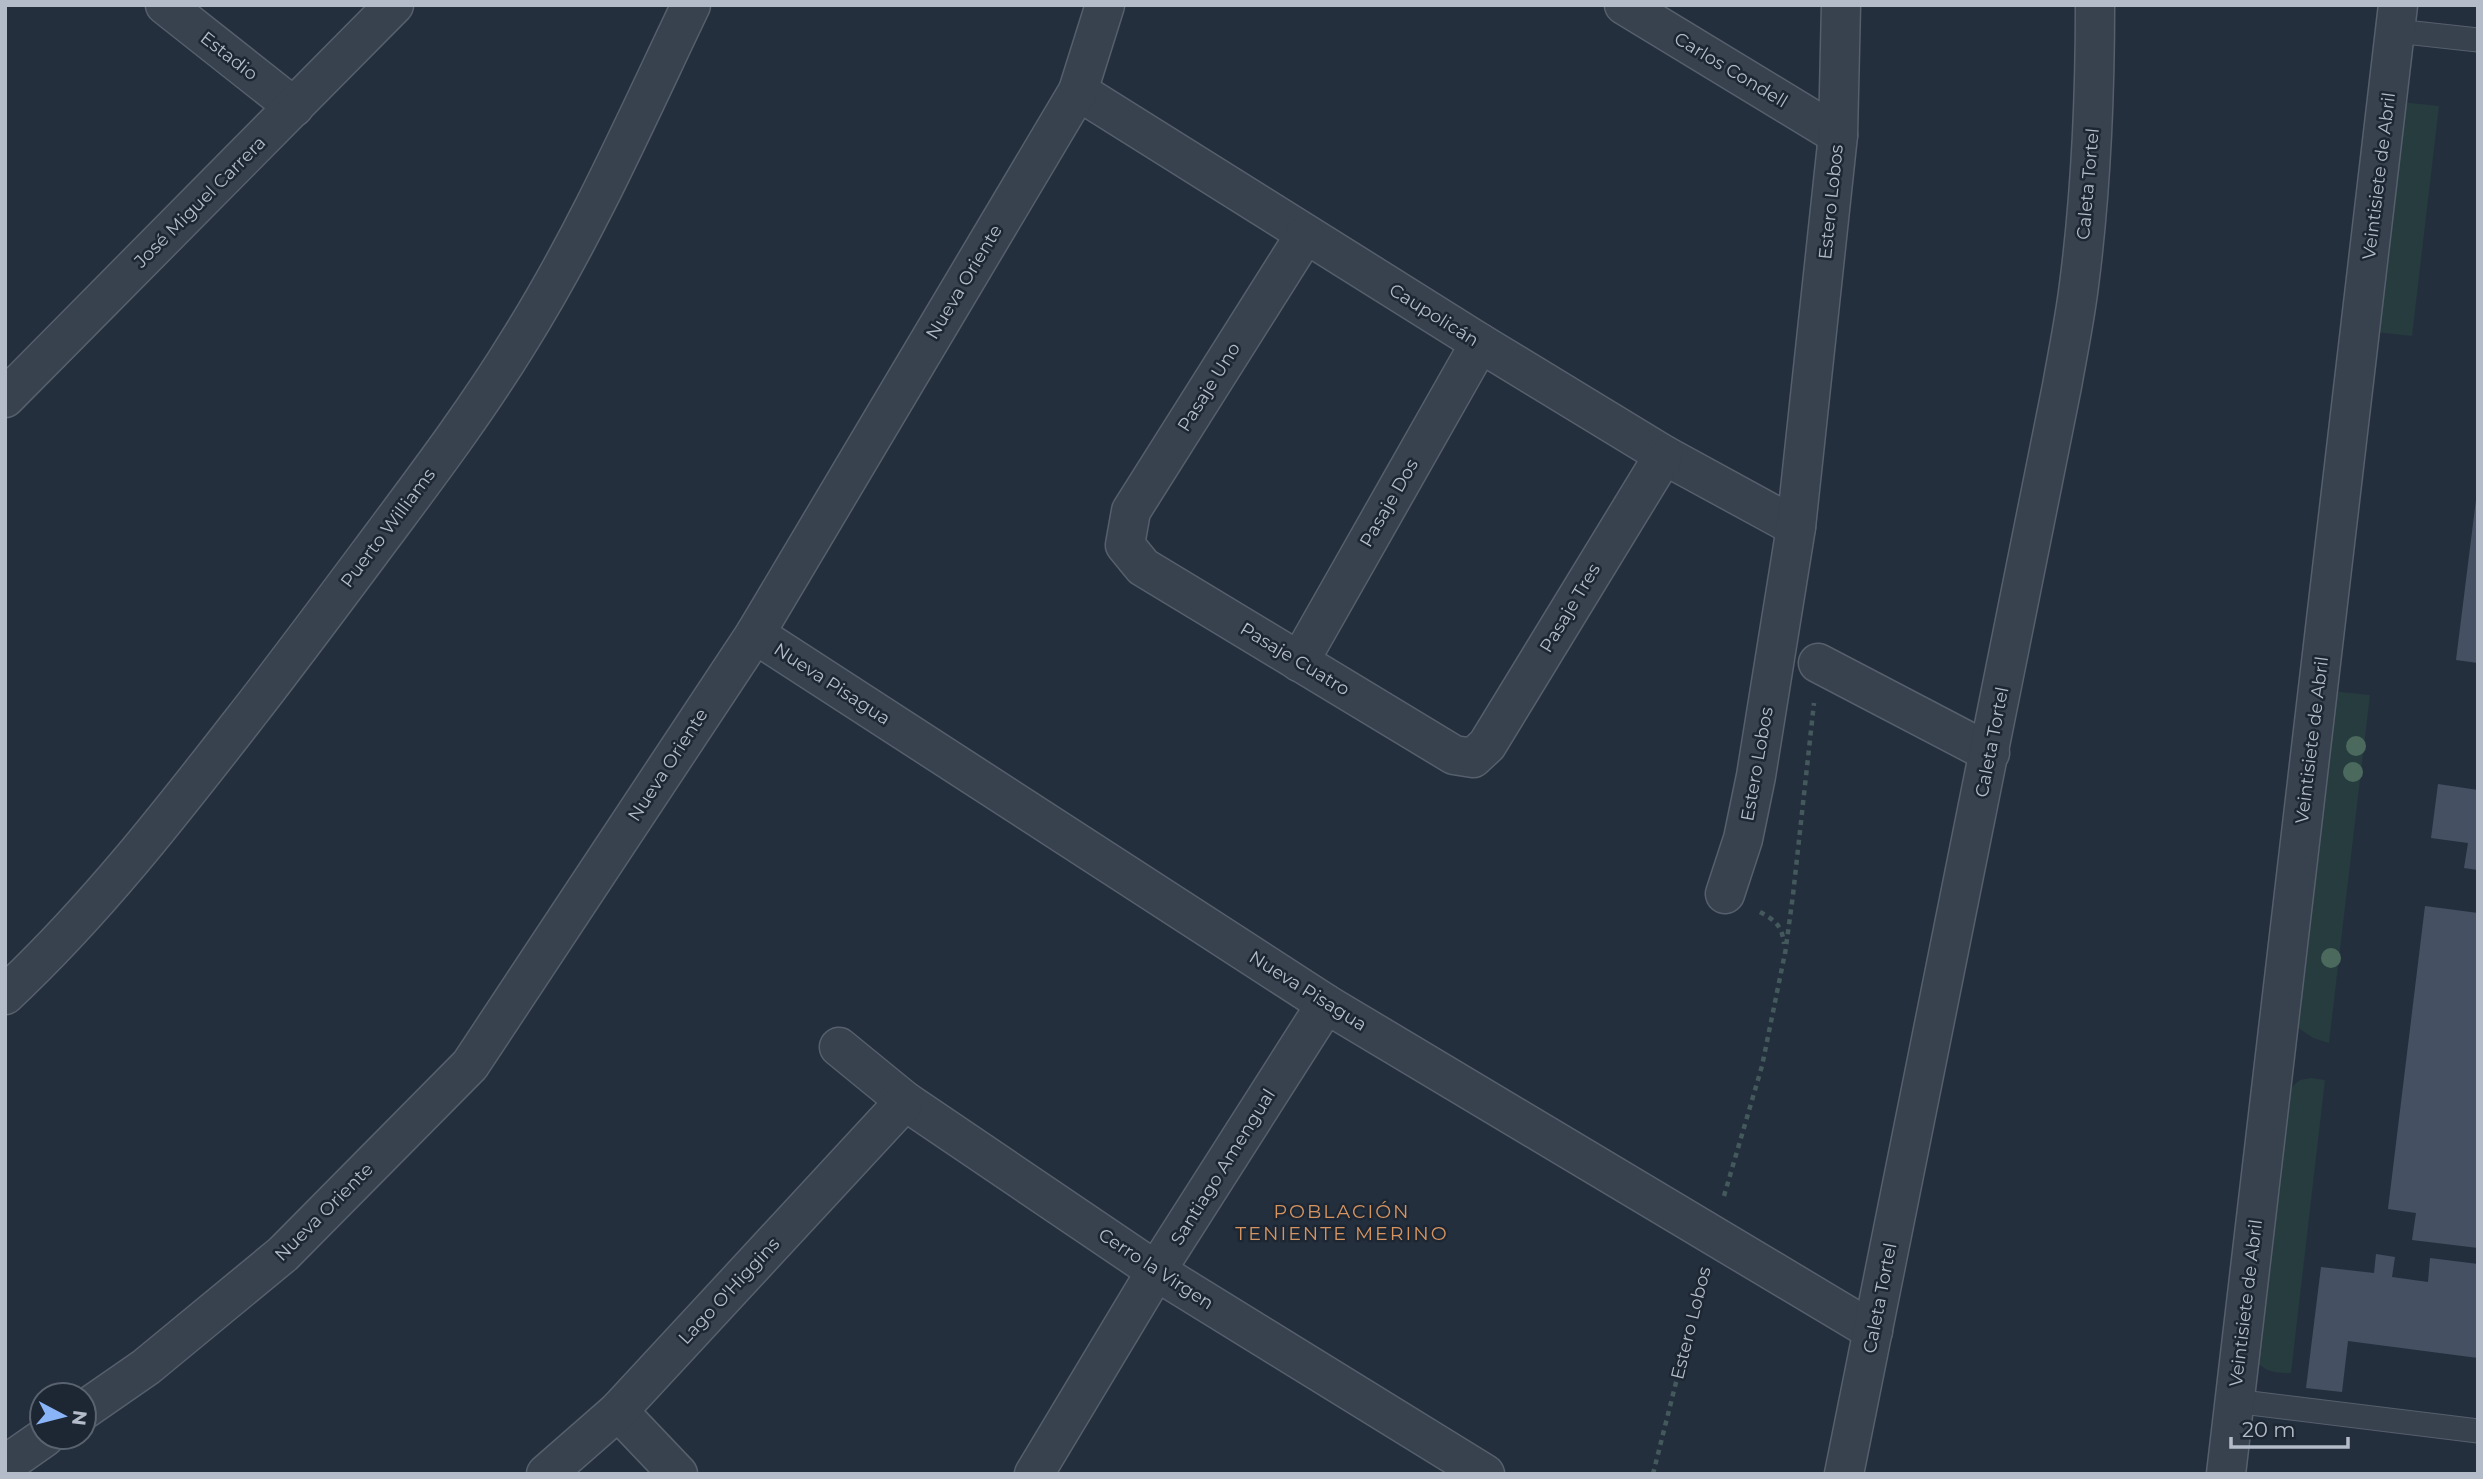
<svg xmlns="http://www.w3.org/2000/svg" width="2483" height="1479" font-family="Montserrat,sans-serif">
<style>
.green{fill:#263c3f}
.building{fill:#455162}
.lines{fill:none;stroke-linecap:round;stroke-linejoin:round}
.service-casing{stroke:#565f6c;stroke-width:25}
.minor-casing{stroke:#565f6c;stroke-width:41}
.tertiary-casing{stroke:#565f6c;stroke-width:41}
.path{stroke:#44595c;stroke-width:4.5;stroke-dasharray:5 5;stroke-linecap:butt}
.service{stroke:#38414e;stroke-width:23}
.minor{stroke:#38414e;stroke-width:38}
.tertiary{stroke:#38414e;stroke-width:38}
.tree{fill:#4b6a5d}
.labels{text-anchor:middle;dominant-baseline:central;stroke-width:5;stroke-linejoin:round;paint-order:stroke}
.street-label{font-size:18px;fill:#b4bcc9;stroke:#1d2633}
.neighbourhood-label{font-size:19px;letter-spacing:2px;fill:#d59563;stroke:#1d2633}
</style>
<rect width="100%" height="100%" fill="#242f3e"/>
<!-- green -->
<g class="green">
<polygon points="2401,102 2439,106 2412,336 2375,332"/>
<polygon points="2332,691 2370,695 2329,1043 2313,1038 2294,1025"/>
<path d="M2311,1078L2325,1080L2291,1373C2274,1373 2265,1372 2254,1359L2289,1089L2300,1080Z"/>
</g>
<!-- building -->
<g class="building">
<polygon points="2476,500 2478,500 2478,663 2456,660"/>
<polygon points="2438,784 2478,790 2478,870 2464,868 2468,843 2431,838"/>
<polygon points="2425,906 2478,913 2478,1248 2412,1240 2416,1213 2388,1209"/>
<polygon points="2376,1254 2395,1257 2392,1277 2428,1282 2430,1258 2478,1264 2478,1358 2348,1341 2342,1392 2306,1388 2321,1267 2374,1273"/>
</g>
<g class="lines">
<!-- service casing -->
<g class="service-casing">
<g id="service">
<polyline points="2396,31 2478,40"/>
<polyline points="2234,1401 2478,1431"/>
</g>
</g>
<!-- minor casing -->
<g class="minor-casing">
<g id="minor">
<polyline points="165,5 294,107"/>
<polyline points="1624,5 1838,135"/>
<polyline points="1078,91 1480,343 1664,455 1796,527"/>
<polyline points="1305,235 1131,511 1125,545 1143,567 1454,755 1473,758 1487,745 1664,455"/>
<polyline points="755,634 1326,1004 1873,1331"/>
<polyline points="1299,662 1480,343"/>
<polyline points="1818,663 1990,753"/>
<polyline points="1725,894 1743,839 1756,776 1796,527 1838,135 1841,5"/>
<path d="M5,995C97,909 174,809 251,710C296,652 339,594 383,535C430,472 478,408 519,341C586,234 637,118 691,5"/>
<polyline points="839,1047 905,1101 1156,1271 1485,1474"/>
<polyline points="84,1410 146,1367 283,1254 470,1065 755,634 1078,91 1105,5"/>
<polyline points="618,1411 678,1474"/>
<polyline points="5,1465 45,1437"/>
<polyline points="546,1474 618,1411 905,1101"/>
<polyline points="1034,1474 1156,1271 1326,1004"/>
<path d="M1844,1474L2062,386C2068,352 2075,318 2079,285C2091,192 2095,99 2095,5"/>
<polyline points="2226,1474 2398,5"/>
</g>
</g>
<!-- tertiary casing -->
<g class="tertiary-casing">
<polyline id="tertiary" points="5,398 394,5"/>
</g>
<!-- path -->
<g class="path">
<path d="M1760,912C1776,921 1782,926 1784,944"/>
<polyline points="1785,954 1793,895 1814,703"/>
<polyline points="1724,1196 1762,1066 1785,953"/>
<polyline points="1653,1474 1703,1275"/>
</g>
<!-- service -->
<use href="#service" class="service"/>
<!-- minor -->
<use href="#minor" class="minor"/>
<!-- tertiary -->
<use href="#tertiary" class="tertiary"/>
</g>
<!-- trees -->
<g class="tree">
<circle cx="2356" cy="746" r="10"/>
<circle cx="2353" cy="772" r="10"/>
<circle cx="2331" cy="958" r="10"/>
</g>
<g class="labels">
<!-- street labels -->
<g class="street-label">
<text transform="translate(229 56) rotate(38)">Estadio</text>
<text transform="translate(1731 70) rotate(31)">Carlos Condell</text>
<text transform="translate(2379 176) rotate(-83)">Veintisiete de Abril</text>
<text transform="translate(2088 184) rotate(-85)">Caleta Tortel</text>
<text transform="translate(200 202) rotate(-45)">José Miguel Carrera</text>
<text transform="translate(1831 202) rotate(-84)">Estero Lobos</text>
<text transform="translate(964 282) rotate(-59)">Nueva Oriente</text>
<text transform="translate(1434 315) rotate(32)">Caupolicán</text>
<text transform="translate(1209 387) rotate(-58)">Pasaje Uno</text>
<text transform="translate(1389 503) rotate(-60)">Pasaje Dos</text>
<text transform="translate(388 528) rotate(-53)">Puerto Williams</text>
<text transform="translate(1570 608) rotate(-59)">Pasaje Tres</text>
<text transform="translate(1295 659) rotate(31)">Pasaje Cuatro</text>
<text transform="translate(832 684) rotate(33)">Nueva Pisagua</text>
<text transform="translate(2312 740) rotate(-83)">Veintisiete de Abril</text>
<text transform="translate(1992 742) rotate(-79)">Caleta Tortel</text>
<text transform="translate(1757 764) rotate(-80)">Estero Lobos</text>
<text transform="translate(668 765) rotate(-57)">Nueva Oriente</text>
<text transform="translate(1308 991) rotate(32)">Nueva Pisagua</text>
<text transform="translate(1223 1167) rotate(-58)">Santiago Amengual</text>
<text transform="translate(324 1212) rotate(-45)">Nueva Oriente</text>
<text transform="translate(1156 1269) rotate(33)">Cerro la Virgen</text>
<text transform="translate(729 1291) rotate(-47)">Lago O'Higgins</text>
<text transform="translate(1880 1298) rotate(-79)">Caleta Tortel</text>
<text transform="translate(2246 1303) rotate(-83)">Veintisiete de Abril</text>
<text transform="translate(1691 1323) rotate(-76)">Estero Lobos</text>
</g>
<!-- neighbourhood labels -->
<g class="neighbourhood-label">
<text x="1342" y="1211">POBLACIÓN<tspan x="1342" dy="22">TENIENTE MERINO</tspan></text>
</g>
</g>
<!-- border -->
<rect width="2483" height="1479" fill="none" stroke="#b4bcc9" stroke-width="14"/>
<!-- north arrow -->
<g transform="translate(63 1416) rotate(97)"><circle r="33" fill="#1d2633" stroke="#59626f" stroke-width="2"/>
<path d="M0-5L12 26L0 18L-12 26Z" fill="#8ab4f8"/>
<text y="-10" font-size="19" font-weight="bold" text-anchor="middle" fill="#b4bcc9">N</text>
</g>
<!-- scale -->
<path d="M2231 1437v10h117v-10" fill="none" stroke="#b4bcc9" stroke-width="3.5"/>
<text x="2242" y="1437" font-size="21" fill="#b4bcc9" stroke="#1d2633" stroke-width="5" paint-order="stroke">20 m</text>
</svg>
